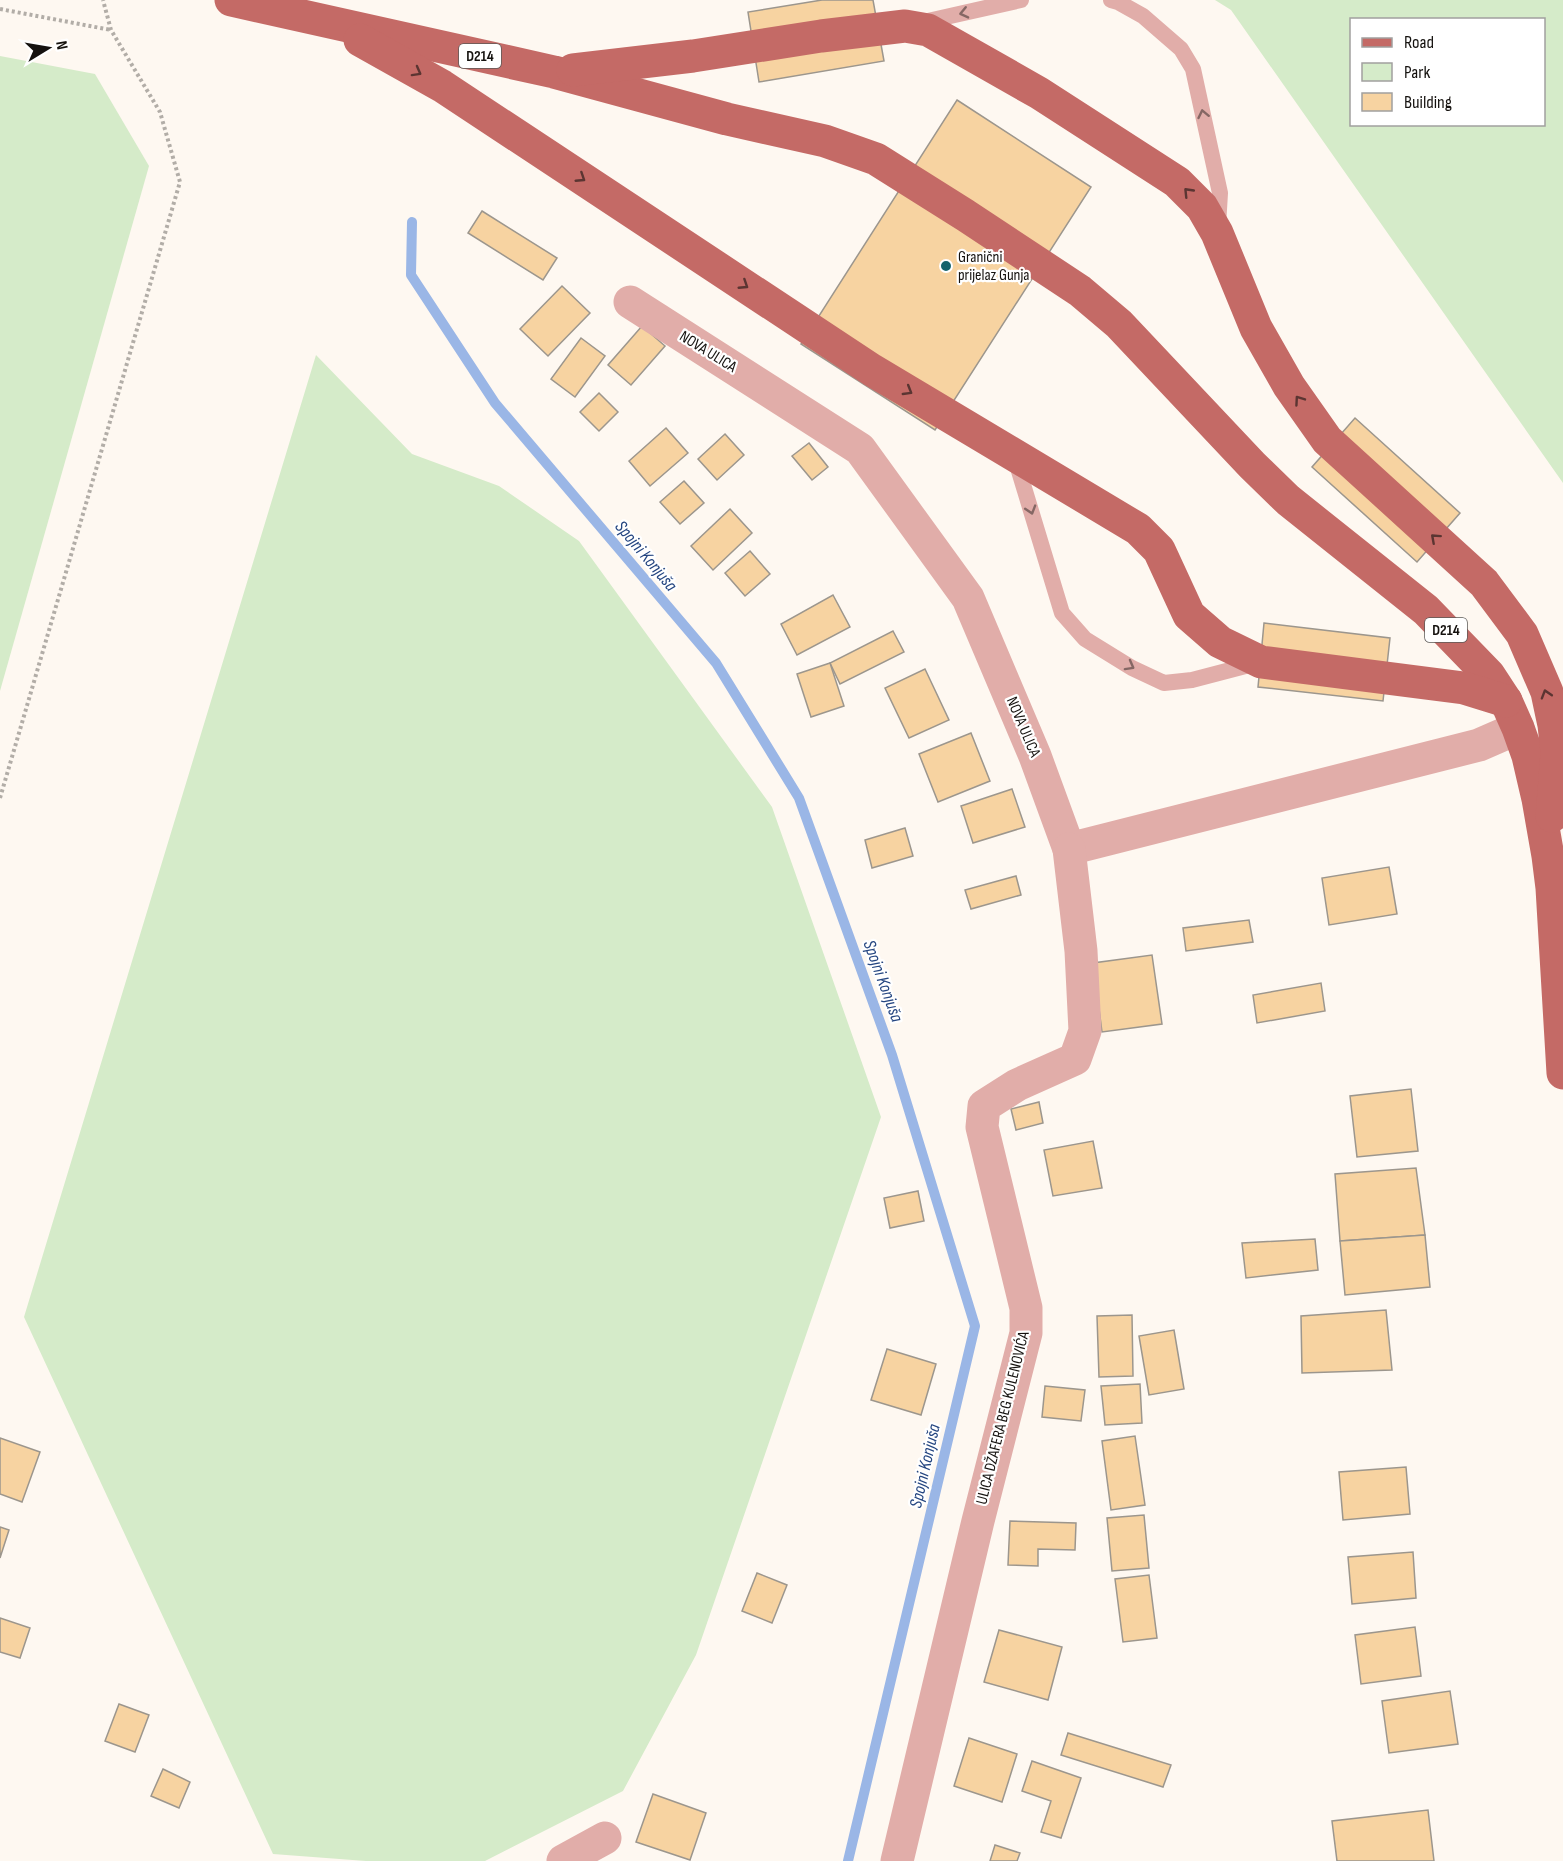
<svg xmlns="http://www.w3.org/2000/svg" width="1563" height="1861" font-family="'Sofia Sans Condensed',sans-serif">
<style>
.green{fill:#d5ebc9;fill-rule:evenodd}
.lines{fill:none;stroke-linecap:round;stroke-linejoin:round}
.stream{stroke:#9ab6e6;stroke-width:10}
.building{fill:#f7d3a1;stroke:#9c968d;stroke-width:1.5}
.path{stroke:#b2ada7;stroke-width:4;stroke-dasharray:3 3;stroke-linecap:butt}
.lane{stroke:#e1ada9;stroke-width:16}
.street{stroke:#e1ada9;stroke-width:33}
.primary{stroke:#c46a66;stroke-width:33}
.oneway{stroke:#856764}
.oneway2{stroke:#5b3532}
.poi-dot{fill:#15636b;stroke:#fff;stroke-width:2}
.labels{text-anchor:middle;dominant-baseline:central;stroke-width:4.5;stroke-linejoin:round;paint-order:stroke}
.shield{fill:#fff;stroke:#5b5957;stroke-width:1.5}
.shield-label{font-size:15px;font-weight:bold;fill:#15120f}
.poi-label{font-size:16px;fill:#15120f;stroke:#fff;text-anchor:start}
.street-label{font-size:16px;fill:#15120f;stroke:#fff}
.water-label{font-size:18px;font-style:italic;fill:#254681;stroke:#fff}
</style>
<rect width="100%" height="100%" fill="#fef8f1"/>
<!-- green -->
<g class="green">
<path d="M1215,0H1563V483L1231,10ZM1352,20H1544V124H1352Z"/>
<polygon points="0,56 95,74 149,166 0,691"/>
<polygon points="316,355 412,454 499,486 579,541 772,807 881,1117 696,1655 623,1791 485,1861 366,1861 273,1854 24,1317"/>
</g>
<g class="lines">
<!-- stream -->
<polyline class="stream" points="412,222 411,275 495,403 716,663 799,798 892,1055 975,1326 848,1861"/>
</g>
<!-- building -->
<g class="building">
<polygon points="822,0 873,0 884,61 759,82 748,12"/>
<polygon points="957,100 1091,187 935,430 801,344"/>
<polygon points="482,211 557,258 543,280 468,233"/>
<polygon points="562,286 590,313 548,356 520,329"/>
<polygon points="642,326 665,346 631,385 608,365"/>
<polygon points="581,338 605,356 575,397 551,379"/>
<polygon points="599,393 618,412 599,431 580,412"/>
<polygon points="1355,418 1460,513 1417,562 1312,467"/>
<polygon points="666,428 688,453 650,486 629,461"/>
<polygon points="725,434 744,455 717,480 698,459"/>
<polygon points="809,443 828,467 812,480 792,456"/>
<polygon points="684,481 704,503 680,524 660,502"/>
<polygon points="730,509 752,533 713,570 691,546"/>
<polygon points="750,551 770,574 745,596 725,573"/>
<polygon points="833,595 850,627 797,655 781,624"/>
<polygon points="1264,623 1390,638 1383,701 1258,687"/>
<polygon points="893,631 904,652 840,684 830,663"/>
<polygon points="830,663 844,706 811,717 797,674"/>
<polygon points="925,669 949,720 909,738 885,688"/>
<polygon points="971,733 990,781 938,802 919,754"/>
<polygon points="1012,789 1025,827 973,843 961,806"/>
<polygon points="905,828 913,856 872,868 865,840"/>
<polygon points="1389,867 1397,914 1329,925 1322,878"/>
<polygon points="1016,876 1021,895 971,909 965,890"/>
<polygon points="1249,920 1253,942 1186,951 1183,928"/>
<polygon points="1152,955 1162,1024 1102,1032 1093,963"/>
<polygon points="1321,983 1325,1011 1257,1023 1253,995"/>
<polygon points="1411,1089 1418,1151 1357,1157 1350,1096"/>
<polygon points="1039,1102 1043,1123 1016,1130 1011,1109"/>
<polygon points="1093,1141 1102,1188 1053,1196 1044,1150"/>
<polygon points="1416,1168 1425,1235 1340,1241 1335,1174"/>
<polygon points="918,1191 924,1221 890,1228 884,1198"/>
<polygon points="1425,1235 1430,1287 1345,1295 1340,1241"/>
<polygon points="1315,1239 1318,1270 1246,1278 1242,1243"/>
<polygon points="1386,1310 1392,1370 1302,1373 1301,1316"/>
<polygon points="1132,1315 1133,1376 1099,1377 1097,1316"/>
<polygon points="1174,1330 1184,1389 1149,1395 1139,1336"/>
<polygon points="887,1349 936,1364 921,1415 871,1400"/>
<polygon points="1140,1384 1142,1423 1105,1425 1101,1386"/>
<polygon points="1045,1386 1085,1390 1081,1421 1042,1417"/>
<polygon points="1135,1436 1145,1505 1111,1510 1102,1441"/>
<polygon points="0,1438 40,1452 22,1502 0,1494"/>
<polygon points="1406,1467 1410,1514 1343,1520 1339,1472"/>
<polygon points="1144,1515 1149,1568 1112,1571 1107,1518"/>
<polygon points="1010,1521 1076,1523 1075,1550 1038,1549 1038,1566 1008,1565"/>
<polygon points="0,1527 9,1530 0,1558"/>
<polygon points="1413,1552 1416,1598 1352,1604 1348,1557"/>
<polygon points="757,1573 787,1585 772,1623 742,1611"/>
<polygon points="1149,1575 1157,1638 1123,1642 1115,1579"/>
<polygon points="0,1618 30,1628 20,1658 0,1652"/>
<polygon points="1415,1627 1421,1676 1361,1684 1355,1635"/>
<polygon points="999,1630 1062,1647 1048,1700 984,1682"/>
<polygon points="1450,1691 1458,1744 1389,1753 1382,1701"/>
<polygon points="119,1704 149,1715 135,1752 105,1741"/>
<polygon points="1068,1733 1171,1765 1163,1787 1061,1755"/>
<polygon points="969,1738 1017,1754 1002,1802 954,1786"/>
<polygon points="1032,1761 1081,1778 1061,1838 1041,1832 1051,1801 1022,1791"/>
<polygon points="163,1769 190,1782 179,1808 151,1796"/>
<polygon points="653,1794 706,1813 690,1860 636,1842"/>
<polygon points="1428,1810 1434,1861 1337,1861 1332,1821"/>
<polygon points="995,1845 1020,1853 1017,1861 990,1861"/>
</g>
<g class="lines">
<!-- path -->
<g class="path">
<polyline points="0,9 111,30"/>
<polyline points="0,798 180,182 160,112 111,30 103,0"/>
</g>
<!-- lane -->
<g class="lane">
<polyline points="1111,0 1118,2 1143,16 1181,49 1193,69 1220,193 1218,226"/>
<polyline points="919,23 1021,0"/>
<polyline points="1015,458 1062,613 1085,639 1132,668 1164,683 1192,680 1257,663"/>
</g>
<!-- street -->
<g class="street">
<polyline points="630,302 860,449 968,598 1035,756 1069,849 1479,745 1518,728"/>
<polyline points="563,1861 605,1838"/>
<polyline points="897,1861 978,1521 1026,1333 1026,1308 982,1127 984,1106 1017,1085 1075,1059 1085,1031 1081,951 1069,849"/>
</g>
<!-- primary -->
<g class="primary">
<polyline points="231,0 554,72 727,119 825,141 876,159 965,215 1080,291 1119,324 1252,465 1288,500 1426,610 1489,675 1506,701 1518,728 1528,756 1538,799 1548,856 1552,888 1563,1073"/>
<polyline points="360,40 442,86 872,370 1138,529 1159,550 1189,615 1220,642 1261,662 1464,688 1506,701"/>
<polyline points="573,70 693,56 821,36 905,26 928,30 1039,93 1177,182 1202,207 1217,233 1256,328 1289,386 1327,440 1484,583 1522,634 1547,692 1554,725 1557,753 1552,816"/>
</g>
</g>
<!-- one-way arrows -->
<defs><path id="oneway-chevron" d="M-2-3.5L2.5 0L-2 3.5" fill="none" stroke-width="1.6" stroke-linecap="round" stroke-linejoin="round" transform="scale(1.5)"/></defs>
<g class="oneway">
<use href="#oneway-chevron" transform="translate(964 13) rotate(167)"/>
<use href="#oneway-chevron" transform="translate(1203 114) rotate(-102)"/>
<use href="#oneway-chevron" transform="translate(1031 510) rotate(73)"/>
<use href="#oneway-chevron" transform="translate(1130 666) rotate(29)"/>
</g>
<g class="oneway2">
<use href="#oneway-chevron" transform="translate(417 72) rotate(29)"/>
<use href="#oneway-chevron" transform="translate(581 178) rotate(33)"/>
<use href="#oneway-chevron" transform="translate(1188 192) rotate(-134)"/>
<use href="#oneway-chevron" transform="translate(744 285) rotate(33)"/>
<use href="#oneway-chevron" transform="translate(908 391) rotate(31)"/>
<use href="#oneway-chevron" transform="translate(1299 400) rotate(-125)"/>
<use href="#oneway-chevron" transform="translate(1435 538) rotate(-138)"/>
<use href="#oneway-chevron" transform="translate(1546 694) rotate(-107)"/>
</g>
<!-- markers -->
<circle class="poi-dot" cx="946" cy="266" r="6"/>
<g class="labels">
<!-- shield labels -->
<g class="shield">
<rect x="459" y="44" width="42" height="24" rx="4.5"/>
<rect x="1425" y="618" width="42" height="24" rx="4.5"/>
</g>
<g class="shield-label">
<text x="480" y="56">D214</text>
<text x="1446" y="630">D214</text>
</g>
<!-- poi labels -->
<g class="poi-label">
<text x="958" y="257">Granični<tspan x="958" dy="18">prijelaz Gunja</tspan></text>
</g>
<!-- street labels -->
<g class="street-label">
<text transform="translate(708 352) rotate(32)">NOVA ULICA</text>
<text transform="translate(1023 727) rotate(67)">NOVA ULICA</text>
<text transform="translate(1003 1418) rotate(-76)">ULICA DŽAFERA BEG KULENOVIĆA</text>
</g>
<!-- water labels -->
<g class="water-label">
<text transform="translate(646 556) rotate(50)">Spojni Konjuša</text>
<text transform="translate(883 981) rotate(70)">Spojni Konjuša</text>
<text transform="translate(925 1466) rotate(-77)">Spojni Konjuša</text>
</g>
</g>
<!-- legend -->
<rect x="1350" y="18" width="195" height="108" fill="#ffffff" stroke="#a1a09f" stroke-width="1.5"/>
<rect x="1362" y="38" width="30" height="9" fill="#c46a66" stroke="#a1a09f" stroke-width="1.5"/>
<text x="1404" y="48" font-size="18" fill="#15120f">Road</text>
<rect x="1362" y="63" width="30" height="18" fill="#d5ebc9" stroke="#a1a09f" stroke-width="1.5"/>
<text x="1404" y="78" font-size="18" fill="#15120f">Park</text>
<rect x="1362" y="93" width="30" height="18" fill="#f7d3a1" stroke="#a1a09f" stroke-width="1.5"/>
<text x="1404" y="108" font-size="18" fill="#15120f">Building</text>
<!-- north arrow -->
<g transform="translate(48 48) rotate(79)" stroke="#ffffff" stroke-width="4.5" paint-order="stroke">
<path d="M0-4.5L10 22L0 15L-10 22Z" fill="#15120f"/>
<text y="-9" font-size="16" font-weight="bold" text-anchor="middle" fill="#15120f">N</text>
</g>
</svg>
